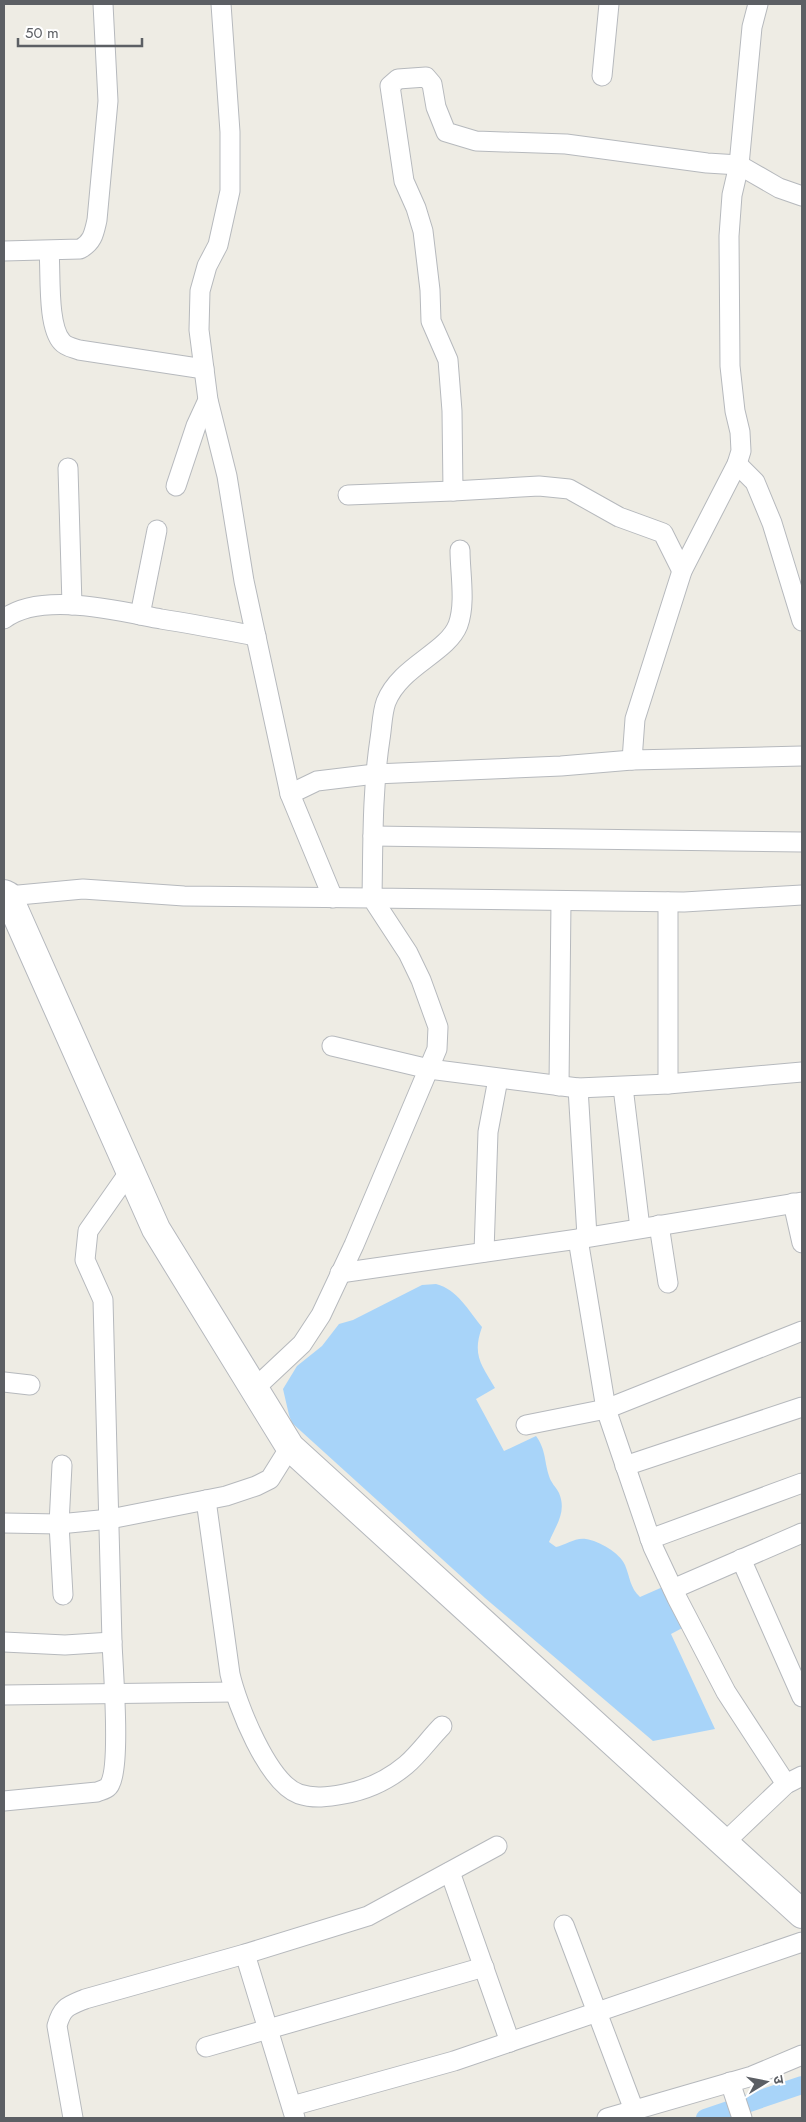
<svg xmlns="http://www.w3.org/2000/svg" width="806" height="2122" font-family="Jost,'Noto Sans Devanagari',sans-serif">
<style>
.water{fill:#a8d4f9}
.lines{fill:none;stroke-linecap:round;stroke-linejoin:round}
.canal{stroke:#a8d4f9;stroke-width:18}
.street-casing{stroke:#b6b9bd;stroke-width:21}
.secondary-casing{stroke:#b5b8bd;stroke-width:30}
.street{stroke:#fff;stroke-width:19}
.secondary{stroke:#fff;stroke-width:28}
</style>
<rect width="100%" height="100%" fill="#eeece4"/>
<!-- water -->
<path class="water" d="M436,1284C458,1290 468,1310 482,1327C472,1355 481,1364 495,1388L476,1399L504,1451L536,1436C546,1450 544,1460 549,1476C551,1483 556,1487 559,1493C567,1512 556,1525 549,1542L556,1547C565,1545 576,1537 586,1539C599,1541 620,1553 625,1565C630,1577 630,1588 640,1597L665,1586L686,1626L671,1634L715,1729L653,1741L485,1598L292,1423L289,1415L283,1389L297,1366L322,1346L339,1324L353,1320L422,1285Z"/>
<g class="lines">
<!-- canal -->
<polyline class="canal" points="705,2118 802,2085"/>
<!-- street casing -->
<g class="street-casing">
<g id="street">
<polyline points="221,4 230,132 230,191 218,245 207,266 200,291 199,330 208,400 227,476 244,581 290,794 333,898"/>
<polyline points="758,4 752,27 739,165 732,195 729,236 730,366 735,411 740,432 741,451 737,464 682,571 635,719 632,760 802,756"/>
<polyline points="602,76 609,4"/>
<path d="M4,251L80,249C93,242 94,233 97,220L108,101L103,4"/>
<path d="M49,251C51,273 47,326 62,342C66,347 74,348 79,350L204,369"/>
<polyline points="737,464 755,482 772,523 802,621"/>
<polyline points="68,468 72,605"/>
<polyline points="176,486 196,426 208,400"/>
<polyline points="348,495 453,491"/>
<path d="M460,550C460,573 466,603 458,625C447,653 400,666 386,702C382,713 382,727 380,739C372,792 373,845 372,898L684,902L802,895"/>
<polyline points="682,571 663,533 619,517 569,489 539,486 453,491 452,411 448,360 431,321 430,290 423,231 416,208 404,181 390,86 398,79 426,77 432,84 436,107 446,132 476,141 566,144 707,163 739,165 779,188 802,196"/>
<polyline points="140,615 157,530"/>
<path d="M4,619C41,591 118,611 161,619C193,624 224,630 256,636"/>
<polyline points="290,794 317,781 375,774 561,766 632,760"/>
<polyline points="373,836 802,842"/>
<polyline points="8,896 83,889 184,896 372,898 408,953 421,980 438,1027 437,1049 354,1245 321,1315 302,1344 254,1389"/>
<polyline points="668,902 668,1084"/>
<polyline points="332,1046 429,1069 578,1088 668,1084 802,1072"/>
<polyline points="559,1086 561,901"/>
<polyline points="623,1087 640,1228"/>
<polyline points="578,1088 587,1236"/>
<polyline points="793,1203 802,1243"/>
<polyline points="659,1225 668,1283"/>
<polyline points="578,1239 606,1409 653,1547 677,1598 726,1692 786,1784"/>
<polyline points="484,1252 488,1132 498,1079"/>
<polyline points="340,1273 578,1239 802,1202"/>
<polyline points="4,1382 30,1385"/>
<polyline points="526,1425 606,1409 802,1331"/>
<polyline points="62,1465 59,1524 63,1595"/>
<polyline points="625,1466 802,1407"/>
<path d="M206,1500L230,1674C237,1705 268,1783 299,1794C314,1799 328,1797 344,1794C366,1790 388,1780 406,1765C419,1754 430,1738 442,1726"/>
<polyline points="4,1523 59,1524 110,1519 226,1496 256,1486 270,1479 290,1447"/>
<polyline points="650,1539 802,1483"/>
<polyline points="741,1559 802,1697"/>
<polyline points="673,1589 802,1533"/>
<polyline points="4,1642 65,1645 112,1642"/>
<polyline points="4,1695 234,1692"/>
<path d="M4,1801L97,1792C102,1790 108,1789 110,1784C121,1764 113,1669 112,1642L103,1300L85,1260L88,1231L130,1171"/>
<polyline points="724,1843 786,1784 802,1776"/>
<polyline points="450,1872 510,2042"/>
<polyline points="564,1925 634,2110"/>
<polyline points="245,1954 295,2118"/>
<polyline points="206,2047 484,1967"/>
<polyline points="730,2082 742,2118"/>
<polyline points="292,2106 454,2061 802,1942"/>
<path d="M73,2118L57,2026C62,2007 68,2006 85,1999L245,1954L368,1916L497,1846"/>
<polyline points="607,2118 752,2076 802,2055"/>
</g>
</g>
<!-- secondary casing -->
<g class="secondary-casing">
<polyline id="secondary" points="4,894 8,896 156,1229 290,1447 802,1914"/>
</g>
<!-- street -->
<use href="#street" class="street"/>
<!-- secondary -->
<use href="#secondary" class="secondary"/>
</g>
<!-- border -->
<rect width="806" height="2122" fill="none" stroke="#5c5f64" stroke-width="10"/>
<!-- north arrow -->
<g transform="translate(766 2082) rotate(80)" stroke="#ffffff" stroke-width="4" paint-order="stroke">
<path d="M0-4L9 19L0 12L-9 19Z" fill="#5c5f64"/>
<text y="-8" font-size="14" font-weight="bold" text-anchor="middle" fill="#5c5f64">उ</text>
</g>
<!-- scale -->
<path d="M18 38v8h124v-8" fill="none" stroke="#5c5f64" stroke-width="2.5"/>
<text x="25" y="38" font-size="15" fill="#5c5f64" stroke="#ffffff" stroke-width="4" paint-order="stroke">50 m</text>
</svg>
